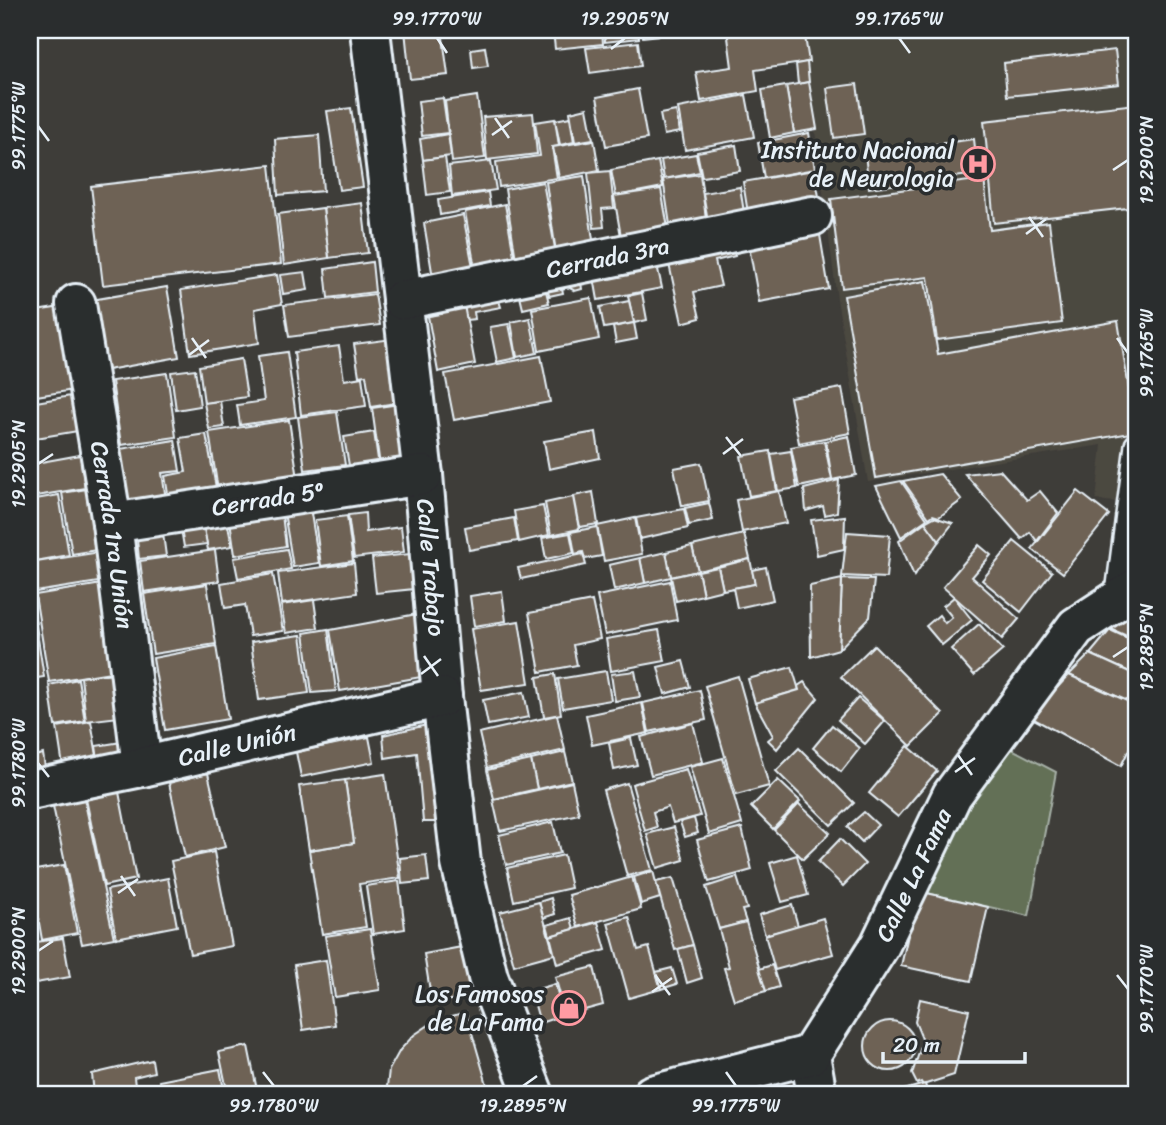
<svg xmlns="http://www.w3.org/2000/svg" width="1166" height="1125" font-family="Sriracha,sans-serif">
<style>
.built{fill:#4c4841}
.green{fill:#646f56;stroke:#a6b0a7;stroke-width:2}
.building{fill:#6e6254;stroke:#e8f1f8;stroke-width:2}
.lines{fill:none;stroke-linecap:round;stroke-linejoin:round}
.service-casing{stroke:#e8f1f8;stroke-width:26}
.minor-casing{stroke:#e8f1f8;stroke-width:44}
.service{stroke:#2a2d2e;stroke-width:21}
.minor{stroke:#2a2d2e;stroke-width:38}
.ticks{fill:none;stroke:#e8f1f8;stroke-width:2.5}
.labels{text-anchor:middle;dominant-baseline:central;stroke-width:7;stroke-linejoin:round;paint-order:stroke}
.poi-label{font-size:24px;fill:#e8f1f8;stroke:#2a2d2e;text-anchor:end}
.street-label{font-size:24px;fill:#e8f1f8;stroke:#2a2d2e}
.neatline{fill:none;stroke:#e8f1f8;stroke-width:2.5}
.ticks-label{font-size:18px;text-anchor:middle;fill:#e8f1f8}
</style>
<rect width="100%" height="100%" fill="#3e3d39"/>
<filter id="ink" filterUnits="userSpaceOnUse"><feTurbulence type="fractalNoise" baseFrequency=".0143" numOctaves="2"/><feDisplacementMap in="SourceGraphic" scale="14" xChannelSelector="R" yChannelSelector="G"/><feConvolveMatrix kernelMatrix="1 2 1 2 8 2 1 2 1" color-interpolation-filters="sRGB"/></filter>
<g filter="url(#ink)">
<!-- built -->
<polygon class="built" points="802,30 1136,30 1136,504 1096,500 1102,445 868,482 837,299"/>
<!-- green -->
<polygon class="green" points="1006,746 1056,772 1029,916 918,891 961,801"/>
<!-- building -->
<g class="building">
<polygon points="405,30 442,30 448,75 410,79"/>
<polygon points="553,30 602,30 603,44 555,49"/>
<polygon points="604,30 639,30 639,38 605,42"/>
<polygon points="642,30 660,30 660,35 643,37"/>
<polygon points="727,30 804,30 809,62 755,70 758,91 701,101 696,72 732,67"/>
<polygon points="638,42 641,66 590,73 586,48"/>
<polygon points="485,47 488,66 473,68 471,49"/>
<polygon points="1115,50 1119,84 1007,96 1004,63"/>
<polygon points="807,62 809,82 798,84 796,64"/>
<polygon points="809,82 817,129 794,133 786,86"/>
<polygon points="857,84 864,134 834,138 827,88"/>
<polygon points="786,86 794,133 770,138 762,90"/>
<polygon points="638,89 647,139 606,146 597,97"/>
<polygon points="746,95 754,137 685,150 678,108"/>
<polygon points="477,96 485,158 452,162 445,101"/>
<polygon points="443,98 448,133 422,136 418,101"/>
<polygon points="1136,104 1136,207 994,223 984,121"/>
<polygon points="351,108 363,187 339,190 327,111"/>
<polygon points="587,108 593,139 575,142 570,112"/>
<polygon points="676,111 680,132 664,135 660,114"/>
<polygon points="533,113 537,154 487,160 483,117"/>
<polygon points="570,117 574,142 560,145 555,120"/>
<polygon points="555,119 559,146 552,147 557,178 499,187 496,162 540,156 535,122"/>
<polygon points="809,133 815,169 764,178 758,143"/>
<polygon points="448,134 451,156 423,160 420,139"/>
<polygon points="319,135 323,191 278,195 275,139"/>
<polygon points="974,139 978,174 869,188 865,154"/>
<polygon points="594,140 599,170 559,178 553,147"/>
<polygon points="736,145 740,171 702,177 697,152"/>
<polygon points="696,154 700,172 664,179 661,160"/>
<polygon points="445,157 450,192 427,195 423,160"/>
<polygon points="491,161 496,190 452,196 449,166"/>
<polygon points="658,161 663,187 616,196 611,170"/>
<polygon points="270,165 281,264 103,285 91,186"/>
<polygon points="814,170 821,207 749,220 743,182"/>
<polygon points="610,171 614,208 602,209 604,227 594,228 588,173"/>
<polygon points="700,174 708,233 672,238 663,179"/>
<polygon points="584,176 595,254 557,260 546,182"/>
<polygon points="984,179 990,230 1049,222 1062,323 937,340 928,277 842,288 831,199"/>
<polygon points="543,182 557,259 517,266 505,189"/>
<polygon points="740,187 746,225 710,232 703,193"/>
<polygon points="661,189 670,239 623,248 614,196"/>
<polygon points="488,192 490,206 440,215 438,200"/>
<polygon points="362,203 368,253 329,258 323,208"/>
<polygon points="505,204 516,267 476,274 465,212"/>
<polygon points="323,208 329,258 284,265 278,214"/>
<polygon points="463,215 475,277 434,284 424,223"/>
<polygon points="818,223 829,289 759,302 747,235"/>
<polygon points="732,240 735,256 715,261 721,286 694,292 700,318 682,323 667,255"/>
<polygon points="656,260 662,288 598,300 593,272"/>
<polygon points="372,262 375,292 328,298 325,269"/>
<polygon points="305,272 308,290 283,294 280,275"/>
<polygon points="277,275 282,304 255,309 259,343 190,354 181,290"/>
<polygon points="580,276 582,289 575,291 564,285"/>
<polygon points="560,278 563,293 549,296 546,281"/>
<polygon points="925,281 938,354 1118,321 1136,432 876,478 844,296"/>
<polygon points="544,283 549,303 523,309 518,288"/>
<polygon points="167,287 179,357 102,371 91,300"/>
<polygon points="642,293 647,320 634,323 628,296"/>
<polygon points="375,294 380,325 289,337 284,305"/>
<polygon points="497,294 501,307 474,312 475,319 466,320 463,300"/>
<polygon points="591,298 599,339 539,351 532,309"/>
<polygon points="463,300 475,364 438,372 428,316 442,314 440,305"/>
<polygon points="629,301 634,323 604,328 600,307"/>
<polygon points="61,307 74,390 30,397 30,312"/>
<polygon points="530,318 537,353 517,357 511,322"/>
<polygon points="634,323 637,339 616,343 613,327"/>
<polygon points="509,324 516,358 497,362 490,327"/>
<polygon points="392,339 402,402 371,407 366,375 359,376 354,344"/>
<polygon points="339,346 344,380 362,377 366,406 301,415 294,352"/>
<polygon points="287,352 296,417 240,425 237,405 264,401 258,356"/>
<polygon points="541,356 550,402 454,420 445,374"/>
<polygon points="241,359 247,397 204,403 199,366"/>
<polygon points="195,369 200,406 176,410 171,372"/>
<polygon points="167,373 176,437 121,445 112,381"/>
<polygon points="842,388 850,433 799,443 790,397"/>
<polygon points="71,396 78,431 30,439 30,403"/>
<polygon points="220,401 224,427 209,429 204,403"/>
<polygon points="399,404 408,470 381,473 372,408"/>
<polygon points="337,412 345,465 305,470 298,417"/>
<polygon points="289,420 299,485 219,497 209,432"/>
<polygon points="374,432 380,473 351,477 344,437"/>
<polygon points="596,432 600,458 549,469 544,441"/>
<polygon points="206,434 218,498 170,506 165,476 186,472 180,438"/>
<polygon points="849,436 856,475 832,480 826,441"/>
<polygon points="175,440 180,471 162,473 167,506 129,511 120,449"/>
<polygon points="824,441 832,480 799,487 791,447"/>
<polygon points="770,451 777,491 749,496 741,456"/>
<polygon points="791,451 797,488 778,491 771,454"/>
<polygon points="80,455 85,488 30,497 30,464"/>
<polygon points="701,463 709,501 682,506 674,468"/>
<polygon points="1000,470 1027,500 1040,491 1058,513 1037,541 1030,532 1022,539 965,474"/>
<polygon points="940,474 962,500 939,517 933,515 929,518 903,481"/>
<polygon points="839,480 837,512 825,515 823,506 806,511 804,489"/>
<polygon points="901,481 927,519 901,537 876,486"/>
<polygon points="93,488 103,549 72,554 62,493"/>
<polygon points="779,491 786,523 742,532 736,500"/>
<polygon points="1078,491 1109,515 1063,573 1032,549"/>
<polygon points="593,492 598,524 580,527 574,496"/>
<polygon points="59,495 69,555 30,562 30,500"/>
<polygon points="573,497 579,529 551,535 545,503"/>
<polygon points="309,501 319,563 293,567 283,506"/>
<polygon points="709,503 713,520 689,525 685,508"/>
<polygon points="543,506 549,535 519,542 514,511"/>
<polygon points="281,507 286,546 235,555 229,514"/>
<polygon points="684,509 688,528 640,539 636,518"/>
<polygon points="365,513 366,532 401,527 404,552 354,558 348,515"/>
<polygon points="226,515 232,546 208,550 202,519"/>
<polygon points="347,516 353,561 321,566 315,520"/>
<polygon points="845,516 844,549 817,555 811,520"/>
<polygon points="934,517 953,523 939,541 925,522"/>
<polygon points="514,518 518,541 469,550 465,527"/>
<polygon points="635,518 642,554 604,561 597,526"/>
<polygon points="202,519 207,544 184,547 180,523"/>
<polygon points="925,522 939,541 914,576 899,541"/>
<polygon points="162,526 166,556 139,559 136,529"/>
<polygon points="597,527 602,556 585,559 583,552 575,554 571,532"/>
<polygon points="847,532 890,535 886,578 842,576"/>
<polygon points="570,533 574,553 546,559 542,538"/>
<polygon points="744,534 750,559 698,571 692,546"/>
<polygon points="1014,541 1052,572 1021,612 982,580"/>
<polygon points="979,545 991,555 972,577 1019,619 1002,639 943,587"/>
<polygon points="692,546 698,571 671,577 666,552"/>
<polygon points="287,549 291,569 238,578 234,558"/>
<polygon points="215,550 219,581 144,592 140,561"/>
<polygon points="100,552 105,581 35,592 30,563"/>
<polygon points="666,552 671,577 645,583 640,558"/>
<polygon points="410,554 414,589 376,593 372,558"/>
<polygon points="583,554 586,565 521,579 518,568"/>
<polygon points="640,558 645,583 614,590 609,565"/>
<polygon points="750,559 755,584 723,590 718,567"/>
<polygon points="354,563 357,593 282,604 278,573"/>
<polygon points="718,567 723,590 703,595 698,571"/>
<polygon points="766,567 773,600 737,608 733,588 755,584 752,570"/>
<polygon points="698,571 703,595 676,601 671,577"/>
<polygon points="273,574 283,631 250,636 245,605 225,608 221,583"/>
<polygon points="842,579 874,580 870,617 839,649"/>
<polygon points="842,579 839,649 811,657 810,586"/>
<polygon points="670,581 677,620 605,635 597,596"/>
<polygon points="102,584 117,671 49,682 35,595"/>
<polygon points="207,584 216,644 153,654 144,594"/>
<polygon points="30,587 44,677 30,679"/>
<polygon points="502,591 506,621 474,626 470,596"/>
<polygon points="954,597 972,620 942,645 926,626 939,615 945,623 952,617 943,606"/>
<polygon points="314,600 318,628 286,633 281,605"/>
<polygon points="592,601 600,639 573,645 577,665 540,672 529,613"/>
<polygon points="1136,601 1136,640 1111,629"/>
<polygon points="417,614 427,676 340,691 330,630"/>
<polygon points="519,621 529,683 481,690 471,629"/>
<polygon points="979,624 1003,650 974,675 951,649"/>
<polygon points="328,629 336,691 312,693 304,633"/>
<polygon points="659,630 665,661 611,671 606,639"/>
<polygon points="1110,630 1136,642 1136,675 1090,654"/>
<polygon points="301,635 309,693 259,700 251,642"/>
<polygon points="874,645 943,714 911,746 841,677"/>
<polygon points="216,646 228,719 165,730 153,658"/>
<polygon points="1090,654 1136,675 1136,705 1069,675"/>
<polygon points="683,661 690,687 665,694 658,667"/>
<polygon points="792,667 799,690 755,703 748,679"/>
<polygon points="606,671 611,700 563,708 558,679"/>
<polygon points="635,671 640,697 615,701 611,674"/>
<polygon points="122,672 128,716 86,721 81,677"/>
<polygon points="555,674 561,714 544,717 537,677"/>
<polygon points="1069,675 1136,705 1136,735 1121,766 1030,717"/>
<polygon points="738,676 769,786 736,795 705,686"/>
<polygon points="78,679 85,721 55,726 49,685"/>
<polygon points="804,682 818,698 777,749 768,740 773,736 755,703 799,690 798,686"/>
<polygon points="700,690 706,720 649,732 643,703"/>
<polygon points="524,692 529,717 488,725 483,700"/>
<polygon points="858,698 885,721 865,744 838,720"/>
<polygon points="642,703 648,733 592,745 586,715"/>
<polygon points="557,715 565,750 487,768 479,733"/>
<polygon points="91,721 99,767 64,773 57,727"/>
<polygon points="440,722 456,822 423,822 417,753 385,758 383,735"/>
<polygon points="693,723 703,762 651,775 641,737"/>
<polygon points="832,725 860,748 841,772 813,748"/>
<polygon points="369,737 374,762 301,777 296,752"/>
<polygon points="631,738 637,765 614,770 609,743"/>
<polygon points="128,741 131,762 99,767 96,746"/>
<polygon points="908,746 937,771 898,817 869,793"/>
<polygon points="799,748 854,803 831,825 776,771"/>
<polygon points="565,752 572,781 537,789 531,760"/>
<polygon points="43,754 47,780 30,783 30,757"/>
<polygon points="723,758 742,824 709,834 690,767"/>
<polygon points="531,760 537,789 494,799 487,770"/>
<polygon points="686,769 700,816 673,823 668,807 653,812 657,827 645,831 632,784"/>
<polygon points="208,773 225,847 185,857 169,783"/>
<polygon points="385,774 400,878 359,884 366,927 322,934 309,850 354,843 345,780"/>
<polygon points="345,780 354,843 309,850 299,786"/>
<polygon points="778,780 800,801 773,829 751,807"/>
<polygon points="572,782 579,814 500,831 493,800"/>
<polygon points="627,783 652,870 627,876 603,790"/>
<polygon points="119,792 136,879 104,886 86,799"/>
<polygon points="84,798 114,938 82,944 53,806"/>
<polygon points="799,804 830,833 803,859 774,830"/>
<polygon points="864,812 878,825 862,842 847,827"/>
<polygon points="694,818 698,833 685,837 680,822"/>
<polygon points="553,822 560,853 506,865 499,835"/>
<polygon points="674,827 684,860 657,868 647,834"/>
<polygon points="742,828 752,870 709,882 697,840"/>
<polygon points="840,839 865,864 843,886 818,862"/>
<polygon points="214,852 232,946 190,954 171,861"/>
<polygon points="426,855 429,881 402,884 400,858"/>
<polygon points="564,855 571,888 514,901 507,868"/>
<polygon points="797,855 808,895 782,902 770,863"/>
<polygon points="64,865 77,933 42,940 30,871"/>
<polygon points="653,871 660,898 641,904 634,877"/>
<polygon points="632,877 641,909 578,927 569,895"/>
<polygon points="737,877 747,909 742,910 746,922 719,929 706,887"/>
<polygon points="168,878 177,926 116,938 107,890"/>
<polygon points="673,878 693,945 675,950 656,882"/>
<polygon points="399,881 405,929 373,934 366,886"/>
<polygon points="918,891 988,907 971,981 901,966"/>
<polygon points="551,898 555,914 543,918 539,902"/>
<polygon points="539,902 554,954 514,965 500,912"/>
<polygon points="792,905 798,926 765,935 759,915"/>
<polygon points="629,917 638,950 649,947 661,989 629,998 608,923"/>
<polygon points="571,918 574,929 550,936 547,925"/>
<polygon points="823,918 833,954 775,970 765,935"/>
<polygon points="598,922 606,950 557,964 550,936"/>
<polygon points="746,922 766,991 734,1000 724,968 729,967 719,929"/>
<polygon points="370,929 380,990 335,997 325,936"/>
<polygon points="63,938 70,977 30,984 30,943"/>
<polygon points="693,945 702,978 687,983 678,949"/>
<polygon points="467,946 475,996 432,1003 424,954"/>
<polygon points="326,960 335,1025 303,1030 294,965"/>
<polygon points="772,965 779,987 766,991 759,969"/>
<polygon points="594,967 603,1005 566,1015 555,977"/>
<polygon points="672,968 677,984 661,989 656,972"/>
<polygon points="555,984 564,1015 540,1023 531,991"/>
<polygon points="920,999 969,1010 954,1075 923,1085 921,1082 917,1084 912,1074 923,1041 915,1022"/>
<polygon points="466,1012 490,1095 386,1095 389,1070 400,1050 414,1035 435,1021"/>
<circle cx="890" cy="1046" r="25"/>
<polygon points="248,1046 258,1095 228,1095 219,1052"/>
<polygon points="152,1060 154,1072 134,1077 136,1095 94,1095 92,1074"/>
<polygon points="220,1069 225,1095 161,1095 159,1081"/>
<polygon points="925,1084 928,1095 893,1095 893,1093"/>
</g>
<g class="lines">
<!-- service casing -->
<g class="service-casing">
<polyline id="service" points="1116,601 1136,445"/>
</g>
<!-- minor casing -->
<g class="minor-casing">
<g id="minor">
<path id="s1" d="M370,30L423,475L442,697L461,863L488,977L534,1095"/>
<path id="s2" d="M402,300L812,216"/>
<path id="s3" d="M76,304L112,523L142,767"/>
<polyline points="112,523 423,475"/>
<path id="s4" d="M30,790L142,767L442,697"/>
<polyline points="810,1055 817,1095"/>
<path id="s5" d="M652,1095L810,1055L880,945L952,795L1076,627L1136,588"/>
</g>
</g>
<!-- service -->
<use href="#service" class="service"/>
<!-- minor -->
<use href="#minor" class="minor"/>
</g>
</g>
<!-- ticks -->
<path class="ticks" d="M437,38L447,53M899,38L910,53M611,49L625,38M495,118L509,138M38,126L49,141M492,135L512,121M1113,170L1128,160M1029,217L1043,237M1026,234L1046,219M192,338L206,358M1117,338L1128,353M189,355L209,340M726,437L741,456M723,454L743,439M38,464L53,454M424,656L438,676M1113,657L1128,647M421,674L441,659M958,755L972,775M38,763L49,777M955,772L975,758M121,876L135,896M118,893L138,879M38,951L53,941M655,975L670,995M1117,975L1128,989M652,992L672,978M263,1072L274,1086M726,1072L736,1086M523,1086L537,1076"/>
<!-- icons -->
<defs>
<g id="hospital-ring" transform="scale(1.75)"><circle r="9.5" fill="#2a2d2e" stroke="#ff9aa2" stroke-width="1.5"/><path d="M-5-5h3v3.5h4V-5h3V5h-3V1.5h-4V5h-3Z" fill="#ff9aa2"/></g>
<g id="shop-ring" transform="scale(1.75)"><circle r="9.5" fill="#2a2d2e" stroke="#ff9aa2" stroke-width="1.5"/><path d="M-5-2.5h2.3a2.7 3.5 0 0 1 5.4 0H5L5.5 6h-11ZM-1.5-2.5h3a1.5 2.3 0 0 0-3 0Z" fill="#ff9aa2"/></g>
</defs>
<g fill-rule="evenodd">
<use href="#hospital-ring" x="978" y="164"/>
<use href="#shop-ring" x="569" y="1008"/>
</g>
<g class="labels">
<!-- poi labels -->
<g class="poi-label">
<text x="954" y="150">Instituto Nacional<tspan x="954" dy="28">de Neurologia</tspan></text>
<text x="544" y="994">Los Famosos<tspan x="544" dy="28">de La Fama</tspan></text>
</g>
<!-- street labels -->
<g class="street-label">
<text stroke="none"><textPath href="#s2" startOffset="210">Cerrada 3ra</textPath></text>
<text transform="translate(268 499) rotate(-9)">Cerrada 5º</text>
<text stroke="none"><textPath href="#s3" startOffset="234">Cerrada 1ra Unión</textPath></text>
<text stroke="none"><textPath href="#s1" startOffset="541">Calle Trabajo</textPath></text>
<text stroke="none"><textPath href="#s4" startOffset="212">Calle Unión</textPath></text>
<text stroke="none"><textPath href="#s5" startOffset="371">Calle La Fama</textPath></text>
</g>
</g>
<!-- margin -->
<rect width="1166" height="1125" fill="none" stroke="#2a2d2e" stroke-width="77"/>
<!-- scale -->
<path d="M883 1052v10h142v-10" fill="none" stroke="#e8f1f8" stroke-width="3.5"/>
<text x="893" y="1052" font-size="21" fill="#e8f1f8" stroke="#2a2d2e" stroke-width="5" paint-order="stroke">20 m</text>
<rect x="38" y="38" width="1090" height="1048" class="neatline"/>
<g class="ticks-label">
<text x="437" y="25">99.1770°W</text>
<text x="625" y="25">19.2905°N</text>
<text x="899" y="25">99.1765°W</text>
<text transform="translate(19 126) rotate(-90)" y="6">99.1775°W</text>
<text transform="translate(1147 160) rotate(-90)" y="6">19.2900°N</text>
<text transform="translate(1147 353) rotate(-90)" y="6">99.1765°W</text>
<text transform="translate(19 464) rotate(-90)" y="6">19.2905°N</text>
<text transform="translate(1147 647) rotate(-90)" y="6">19.2895°N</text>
<text transform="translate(19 763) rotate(-90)" y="6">99.1780°W</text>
<text transform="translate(19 951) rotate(-90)" y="6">19.2900°N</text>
<text transform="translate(1147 989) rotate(-90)" y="6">99.1770°W</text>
<text x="274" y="1112">99.1780°W</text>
<text x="523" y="1112">19.2895°N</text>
<text x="736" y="1112">99.1775°W</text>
</g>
</svg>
